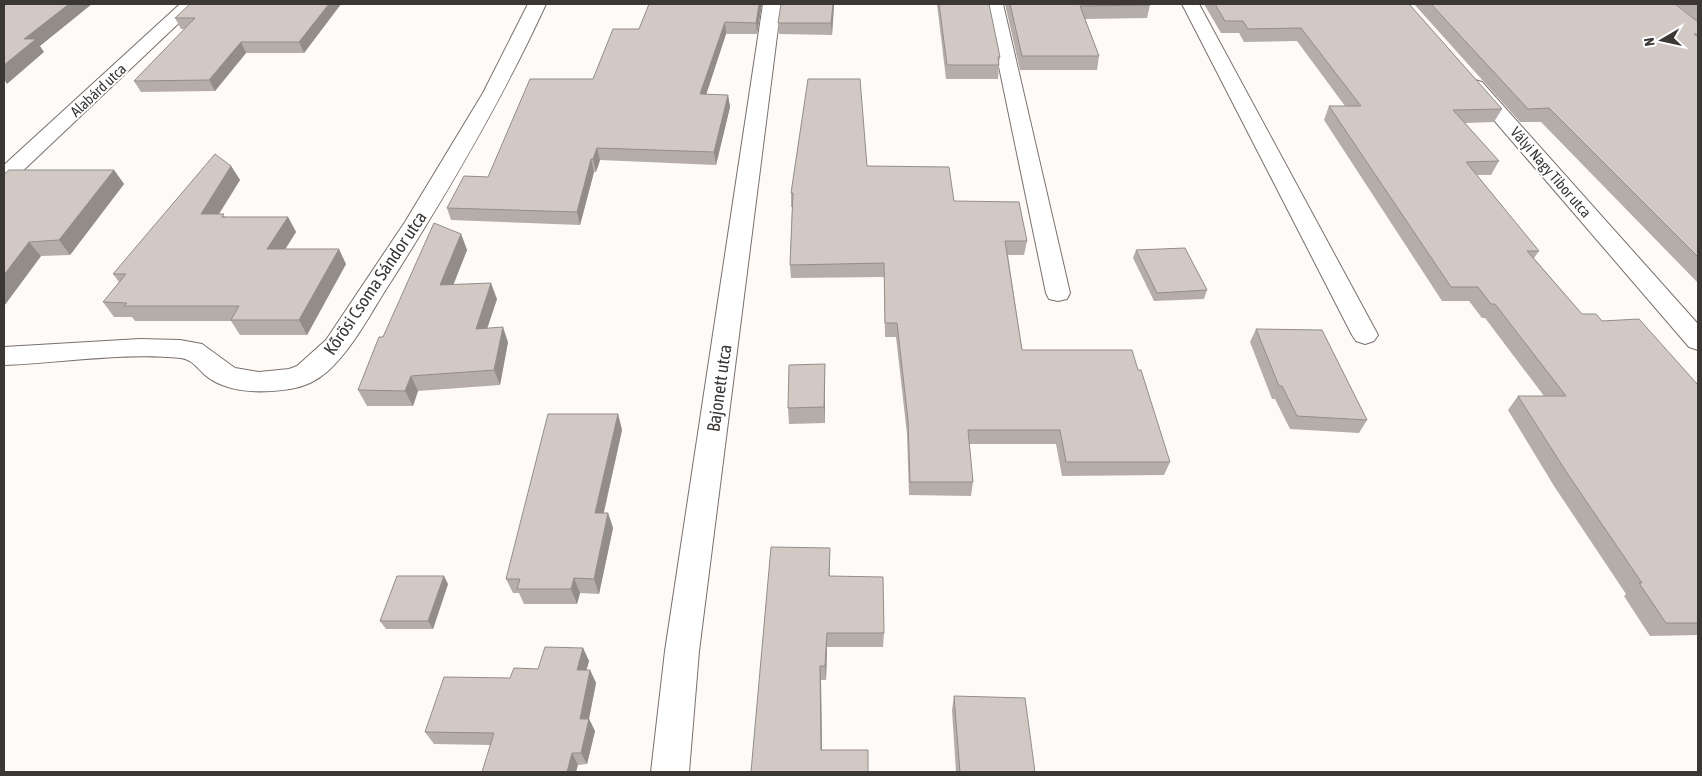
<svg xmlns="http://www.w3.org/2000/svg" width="1702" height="776" font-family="'Asap Condensed',sans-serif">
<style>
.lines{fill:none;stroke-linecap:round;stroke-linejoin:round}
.minor-casing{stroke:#78706c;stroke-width:2}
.minor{fill:#fff;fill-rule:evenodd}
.wall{fill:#b5ada9}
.shaded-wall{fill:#938d8a}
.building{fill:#d2c9c5;stroke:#938d8a}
.labels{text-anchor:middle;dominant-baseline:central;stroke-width:4;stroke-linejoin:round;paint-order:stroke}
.far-street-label{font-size:15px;fill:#3a3735;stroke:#fff}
.street-label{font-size:18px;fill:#3a3735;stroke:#fff}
</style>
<rect width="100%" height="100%" fill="#fefaf8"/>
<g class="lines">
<!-- minor casing -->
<g class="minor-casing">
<g id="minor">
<polygon points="180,4 199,4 12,181 4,182 4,165"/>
<path d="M528,4H546C502,100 449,190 392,280C372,310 355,346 328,371C318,380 304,387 290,389C264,393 227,394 205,375C197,368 193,360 181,358C122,352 62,363 4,365V347L140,339L180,340L202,344L235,368L259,372L289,369L297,366L326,340L405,222L483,93Z"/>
<polygon points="763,4 781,4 699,651 689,772 651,772 665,651"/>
<polygon points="986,4 1003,4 1070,293 1067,299 1058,301 1049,299 1046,293"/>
<polygon points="1182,4 1199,4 1378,335 1374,341 1365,344 1356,341 1352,335"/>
<polygon points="1475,80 1482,82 1698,324 1698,350 1689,347 1468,90 1465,86 1468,82"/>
</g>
</g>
<!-- minor -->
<use href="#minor" class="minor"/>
</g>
<!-- wall -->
<g class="wall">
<polygon points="341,4 304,53 246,53 215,91 141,92 134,81 185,29 181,29 175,18"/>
<polygon points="762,4 757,34 726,34 706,95 728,95 730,107 716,165 600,160 596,172 594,172 580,225 451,220 447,208 488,177 593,79 639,29"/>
<polygon points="834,4 832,35 779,34 778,23"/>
<polygon points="937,4 989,4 1000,57 999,62 999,65 998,79 946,79"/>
<polygon points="1005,4 1149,4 1150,5 1147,18 1085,19 1099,56 1097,70 1020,70"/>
<polygon points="1204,4 1409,4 1502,109 1494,122 1465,123 1499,161 1491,175 1477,175 1539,251 1534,258 1582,314 1602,321 1698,385 1698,635 1650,636 1624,596 1626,594 1554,486 1508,410 1518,396 1544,396 1485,318 1482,318 1469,301 1442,301 1324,120 1329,106 1345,106 1297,41 1244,42 1239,33 1221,33"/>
<polygon points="1414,4 1675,4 1698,22 1698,283 1541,122 1520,122"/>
<polygon points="1676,4 1698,4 1698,22"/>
<polygon points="231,166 240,180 219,214 226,217 288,217 296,232 285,249 346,264 307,335 240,335 231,321 135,321 132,317 114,317 103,302 119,282 113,274"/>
<polygon points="867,166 954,201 1027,241 1024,255 1008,255 1022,350 1138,370 1170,462 1164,475 1062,476 1056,444 969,444 973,482 971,496 909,495 907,434 896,337 885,337 884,277 791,278 790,265 792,207 791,207 791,193"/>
<polygon points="114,170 124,184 70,255 41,256 4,306 4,174"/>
<polygon points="461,234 467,250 453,285 497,299 487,328 508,342 500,385 418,391 413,406 367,406 358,390 383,337"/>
<polygon points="1136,250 1207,290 1204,299 1154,301 1133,258"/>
<polygon points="1256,329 1367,420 1359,433 1290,429 1275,399 1272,399 1250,342"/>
<polygon points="825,364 825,423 789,424 788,408"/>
<polygon points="618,414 622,430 604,513 608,513 613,528 599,594 580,593 577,604 524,604 519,593 513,593 506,579"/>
<polygon points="830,563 830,576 884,633 883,647 827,647 826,680 821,680 822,750 751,772"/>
<polygon points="448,584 433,629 386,629 380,621"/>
<polygon points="583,648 589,661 586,670 590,670 596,683 589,719 595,731 587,764 578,765 490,745 434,744 425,732 510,678 538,669"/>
<polygon points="954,696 1035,772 956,772 952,710"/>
</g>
<!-- shaded-wall -->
<g class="shaded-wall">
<polygon points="69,4 92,4 40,46 44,52 7,84 4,79 4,65 24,39"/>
<polygon points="329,4 341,4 304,53 299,42"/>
<polygon points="759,4 762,4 757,34 756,23"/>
<polygon points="833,4 834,4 832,35 831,23"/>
<polygon points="725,22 726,34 702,107 700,94"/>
<polygon points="241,42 246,53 215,91 209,80"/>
<polygon points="728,95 730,107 716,165 714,152"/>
<polygon points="597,148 600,160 596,172 593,159"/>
<polygon points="591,159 594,172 580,225 577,212"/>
<polygon points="231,166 240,180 210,228 201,214"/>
<polygon points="114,170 124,184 70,255 59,240"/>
<polygon points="288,217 296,232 276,264 267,249"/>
<polygon points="461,234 467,250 447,301 440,285"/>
<polygon points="29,242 41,256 4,306 4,275"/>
<polygon points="339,249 346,264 307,335 299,320"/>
<polygon points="491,283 497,299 482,344 476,329"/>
<polygon points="503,327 508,342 500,385 494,370"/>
<polygon points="825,364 825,423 824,407"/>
<polygon points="411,376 418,391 413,406 405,391"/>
<polygon points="618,414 622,430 600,528 595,513"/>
<polygon points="608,513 613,528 599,594 594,579"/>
<polygon points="444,576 448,584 433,629 428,621"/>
<polygon points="574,578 580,593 577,604 571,589"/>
<polygon points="827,633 827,647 826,680 825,666"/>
<polygon points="583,648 589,661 583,683 577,670"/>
<polygon points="820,666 821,680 822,763 821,750"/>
<polygon points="590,670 596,683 588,723 589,719 595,731 587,764 581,753 580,719"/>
<polygon points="572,753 578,765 576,772 567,772"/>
</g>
<!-- building -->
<g class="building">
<polygon points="4,4 69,4 24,39 36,39 4,65"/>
<polygon points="190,4 329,4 299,42 241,42 209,80 134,81 195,18 175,18"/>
<polygon points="649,4 759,4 756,23 725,22 700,94 728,95 714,152 597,148 593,159 591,159 577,212 447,208 464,176 488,177 530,79 593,79 613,29 639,29"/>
<polygon points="781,4 833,4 831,23 778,23"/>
<polygon points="939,4 989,4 1000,57 998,57 999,65 947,65"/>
<polygon points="1010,4 1149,4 1150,5 1080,6 1099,56 1022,56"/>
<polygon points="1215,4 1409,4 1502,109 1453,110 1499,161 1466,162 1539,251 1527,251 1582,314 1596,314 1602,321 1639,319 1698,385 1698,623 1666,623 1639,583 1642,583 1567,473 1518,396 1566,396 1495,304 1491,304 1478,287 1451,287 1329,106 1361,106 1301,28 1248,29 1243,21 1225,21"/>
<polygon points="1431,4 1675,4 1698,22 1698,34 1694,34 1698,37 1698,257 1549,108 1528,109"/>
<polygon points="808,79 860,79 867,166 949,167 954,201 1019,202 1027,241 1005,241 1022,350 1132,350 1138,370 1141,370 1170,462 1066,462 1060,430 968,430 973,482 910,482 908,420 897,323 885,323 884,263 790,265 793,193 791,193"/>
<polygon points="215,154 231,166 201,214 224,214 222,217 288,217 267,249 339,249 299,320 231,320 239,306 124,306 127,303 103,302 126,274 113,274"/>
<polygon points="9,170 114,170 59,240 29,242 4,275 4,174"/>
<polygon points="434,223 461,234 440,285 491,283 476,329 503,327 494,370 411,376 405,391 358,390 379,337 383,337"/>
<polygon points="1185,248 1207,290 1157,293 1136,250"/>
<polygon points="1256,329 1322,330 1367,420 1297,416 1282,386 1279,386"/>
<polygon points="825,364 824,407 788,408 789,365"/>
<polygon points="548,414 618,414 595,513 608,513 594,579 574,578 571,589 517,589 520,579 506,579"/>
<polygon points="771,547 830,548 829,576 883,577 884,633 827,633 825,666 820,666 821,750 868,750 868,772 751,772"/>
<polygon points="397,576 444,576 428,621 380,621"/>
<polygon points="545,647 583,648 577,670 590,670 580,719 589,719 581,753 572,753 567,772 482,772 494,733 425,732 444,677 510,678 514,668 538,669"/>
<polygon points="954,696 1025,698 1035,772 960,772"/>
</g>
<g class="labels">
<!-- far-street labels -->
<g class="far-street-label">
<text transform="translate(98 90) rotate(-43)">Alabárd utca</text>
<text transform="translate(1551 172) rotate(49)">Vályi Nagy Tibor utca</text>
</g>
<!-- street labels -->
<g class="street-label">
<text transform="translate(375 283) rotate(-56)">Kőrösi Csoma Sándor utca</text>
<text transform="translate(719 388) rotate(-82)">Bajonett utca</text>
</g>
</g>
<!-- border -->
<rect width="1702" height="776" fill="none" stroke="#3a3735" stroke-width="10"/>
<!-- north arrow -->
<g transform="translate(1662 40) rotate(261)" stroke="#ffffff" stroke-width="4" paint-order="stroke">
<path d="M0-4L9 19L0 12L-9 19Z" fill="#3a3735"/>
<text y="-8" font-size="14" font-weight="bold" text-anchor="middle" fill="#3a3735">N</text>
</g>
</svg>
